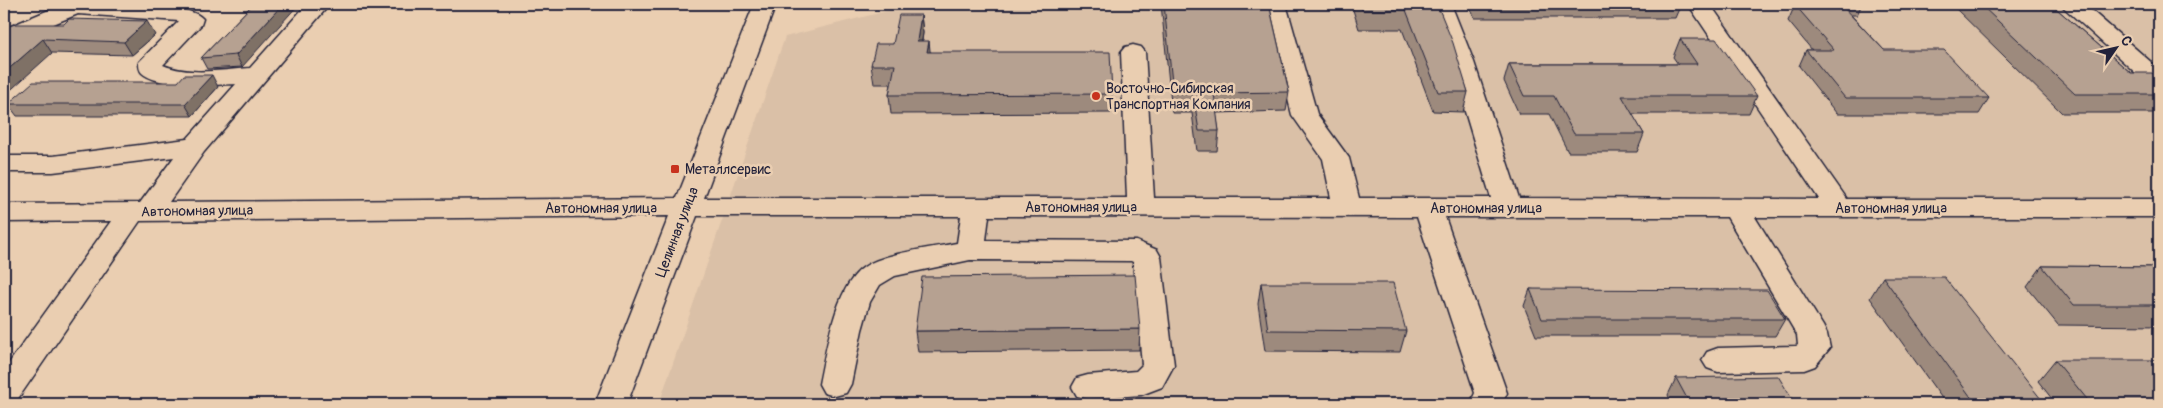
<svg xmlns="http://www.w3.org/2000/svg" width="2163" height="408" font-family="Pangolin,sans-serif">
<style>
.built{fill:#dac0a7}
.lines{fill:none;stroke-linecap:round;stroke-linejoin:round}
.minor-casing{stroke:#22223b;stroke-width:3}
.minor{fill:#eaceb1;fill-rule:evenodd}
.wall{fill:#9d8a7d;stroke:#22223b}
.shaded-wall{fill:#7f7166;stroke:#22223b}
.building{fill:#b6a191;stroke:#22223b}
.poi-dot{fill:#c8321e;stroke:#eaceb1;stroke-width:2}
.labels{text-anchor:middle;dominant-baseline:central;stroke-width:5;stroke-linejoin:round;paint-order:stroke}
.poi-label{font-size:14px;fill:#22223b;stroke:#eaceb1;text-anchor:start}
.street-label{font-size:14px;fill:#22223b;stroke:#eaceb1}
</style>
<rect width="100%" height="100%" fill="#eaceb1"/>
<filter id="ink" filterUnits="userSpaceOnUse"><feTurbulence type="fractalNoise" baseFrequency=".02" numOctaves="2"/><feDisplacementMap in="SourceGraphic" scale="10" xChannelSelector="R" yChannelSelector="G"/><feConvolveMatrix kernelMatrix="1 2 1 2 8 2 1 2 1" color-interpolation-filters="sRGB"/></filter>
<g filter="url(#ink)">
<!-- built -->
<polygon class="built" points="914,4 2159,4 2159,404 659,404 785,37"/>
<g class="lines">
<!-- minor casing -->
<g class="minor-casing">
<g id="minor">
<path d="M63,4C90,4 189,0 203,19L201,25L163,65C189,76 222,70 250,68L307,4H330L204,152L169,202L677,198L754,4H776L704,198H1127L1121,52L1125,47L1133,45L1141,47L1145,52L1154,198H1331L1323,159L1292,115L1264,4H1286L1317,114L1349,158L1359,198H1491L1450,62L1429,4H1451L1474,62L1519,198L1819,199L1688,4H1710L1847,199H2159V217H1755L1823,326L1827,334L1830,348L1815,366L1804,370L1718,372L1707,368L1702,360L1707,352L1718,348L1796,346L1798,345L1797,335L1727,217H1445L1507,393L1502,404H1470L1475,393L1417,217L989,216L986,240L1136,241L1157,250L1161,257L1174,365L1162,387L1141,395L1088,399L1077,396L1072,387L1077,378L1088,375L1136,371L1142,365L1133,262L1131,261L970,260L895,276L880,285L870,302L862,330L851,384L846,393L835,396L824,393L819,384C826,352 835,286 864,267C884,253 931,248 957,243L961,216H697L627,404H595L669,216L140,221L15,403L4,404V370L111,221L4,222V204L140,203L174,157L53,172H4V156H53L187,139L236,84C215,85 158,88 142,73C139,70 139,66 139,62L179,21L78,14L4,44V29Z"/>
<polygon points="2060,4 2084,4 2159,69 2159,88 2150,86"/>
</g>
</g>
<!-- minor -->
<use href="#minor" class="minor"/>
</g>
<!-- wall -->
<g class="wall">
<polygon points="253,4 242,67 207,69 201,58"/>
<polygon points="1161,4 1269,4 1289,92 1286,111 1216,113 1219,131 1217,151 1197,151 1192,113 1172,113"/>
<polygon points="1354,4 1437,4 1468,92 1463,112 1433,111 1402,29 1359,29 1353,10"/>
<polygon points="1468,4 1681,4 1675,18 1475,18"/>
<polygon points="1799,4 1862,4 1857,15 1851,15 1884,50 1989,98 1979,114 1837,114 1799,66 1806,50 1812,50 1788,21 1795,5 1800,5"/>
<polygon points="1951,4 2051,4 2131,73 2159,79 2159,113 2062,113"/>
<polygon points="921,15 923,33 922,41 930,52 1112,94 1111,113 891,114 889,95 891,84 874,84 871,65 893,44"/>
<polygon points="4,28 155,35 132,55 52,53"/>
<polygon points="1680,39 1757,96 1749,114 1632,114 1644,134 1637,152 1568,152 1549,114 1519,114 1504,81 1509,64 1678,64 1673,57"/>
<polygon points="218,87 192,116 17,116 8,104"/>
<polygon points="2042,266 2159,267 2159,326 2058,325 2027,287"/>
<polygon points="1883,277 2045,404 1946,404 1870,298"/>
<polygon points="1261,283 1406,331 1400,352 1265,351 1258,304"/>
<polygon points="1530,289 1785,319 1775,336 1536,336 1524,306"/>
<polygon points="1140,329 1139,350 918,352 915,331"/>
<polygon points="2055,360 2159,404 2056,404 2038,381"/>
<polygon points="1676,378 1795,404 1672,404 1668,395"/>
</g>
<!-- shaded-wall -->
<g class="shaded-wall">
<polygon points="283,4 299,4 242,67 236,55"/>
<polygon points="921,15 923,33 919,60 917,41"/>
<polygon points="147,21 155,35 132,55 124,42"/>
<polygon points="43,39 52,53 4,96 4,73"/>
<polygon points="929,41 931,60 927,52"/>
<polygon points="212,75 218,87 192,116 185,104"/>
</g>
<!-- building -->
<g class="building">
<polygon points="253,4 283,4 236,55 201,58"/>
<polygon points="1164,4 1269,4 1289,92 1214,93 1219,131 1199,131 1193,93 1173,93"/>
<polygon points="1360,4 1437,4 1453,43 1468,92 1438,92 1406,10 1362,10"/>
<polygon points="1819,4 1840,4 1884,50 1944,50 1989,98 1845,98 1806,50 1834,50 1795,5 1820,5"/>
<polygon points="1980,4 2051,4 2131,73 2152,73 2159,79 2159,94 2075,94"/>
<polygon points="899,15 921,15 917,41 929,41 927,52 1110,52 1112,94 889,95 895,65 871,65 876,44 893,44"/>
<polygon points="69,19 147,21 124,42 43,39 4,73 4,28 15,24 64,24"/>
<polygon points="1680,39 1716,39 1757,96 1622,96 1644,134 1574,134 1554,96 1524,96 1509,64 1697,64"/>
<polygon points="184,75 212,75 185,104 8,104 33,82 178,82"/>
<polygon points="2042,266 2159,267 2159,305 2074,305"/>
<polygon points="1135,275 1140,329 915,331 922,277"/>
<polygon points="1883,277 1944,277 2045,404 1976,404"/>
<polygon points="1261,283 1393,283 1406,331 1268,330"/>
<polygon points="1530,289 1767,290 1785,319 1542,319"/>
<polygon points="2055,360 2159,360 2159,404 2091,404"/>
<polygon points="1778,376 1795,404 1690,404 1676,378"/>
</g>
</g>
<!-- markers -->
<g class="poi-dot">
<circle cx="1096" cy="96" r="5"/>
<rect x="670" y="164" width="10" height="10" rx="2.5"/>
</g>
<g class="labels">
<!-- poi labels -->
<g class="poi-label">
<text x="1106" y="88">Восточно-Сибирская<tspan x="1106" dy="16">Транспортная Компания</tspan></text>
<text x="685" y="169">Металлсервис</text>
</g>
<!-- street labels -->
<g class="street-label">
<text x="1081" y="207">Автономная улица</text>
<text x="601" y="208">Автономная улица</text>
<text x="1486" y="208">Автономная улица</text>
<text x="1891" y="208">Автономная улица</text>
<text transform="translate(197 211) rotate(-1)">Автономная улица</text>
<text transform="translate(677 232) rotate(-69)">Целинная улица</text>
</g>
</g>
<!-- margin -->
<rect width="2163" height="408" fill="none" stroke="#eaceb1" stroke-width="20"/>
<rect x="10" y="10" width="2143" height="388" fill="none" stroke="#22223b" stroke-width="2" filter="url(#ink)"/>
<!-- north arrow -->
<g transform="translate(2116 48) rotate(56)" stroke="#eaceb1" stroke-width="4" paint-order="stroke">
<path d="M0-4L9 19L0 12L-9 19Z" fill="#22223b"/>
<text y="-8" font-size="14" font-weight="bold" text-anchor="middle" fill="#22223b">С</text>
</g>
</svg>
